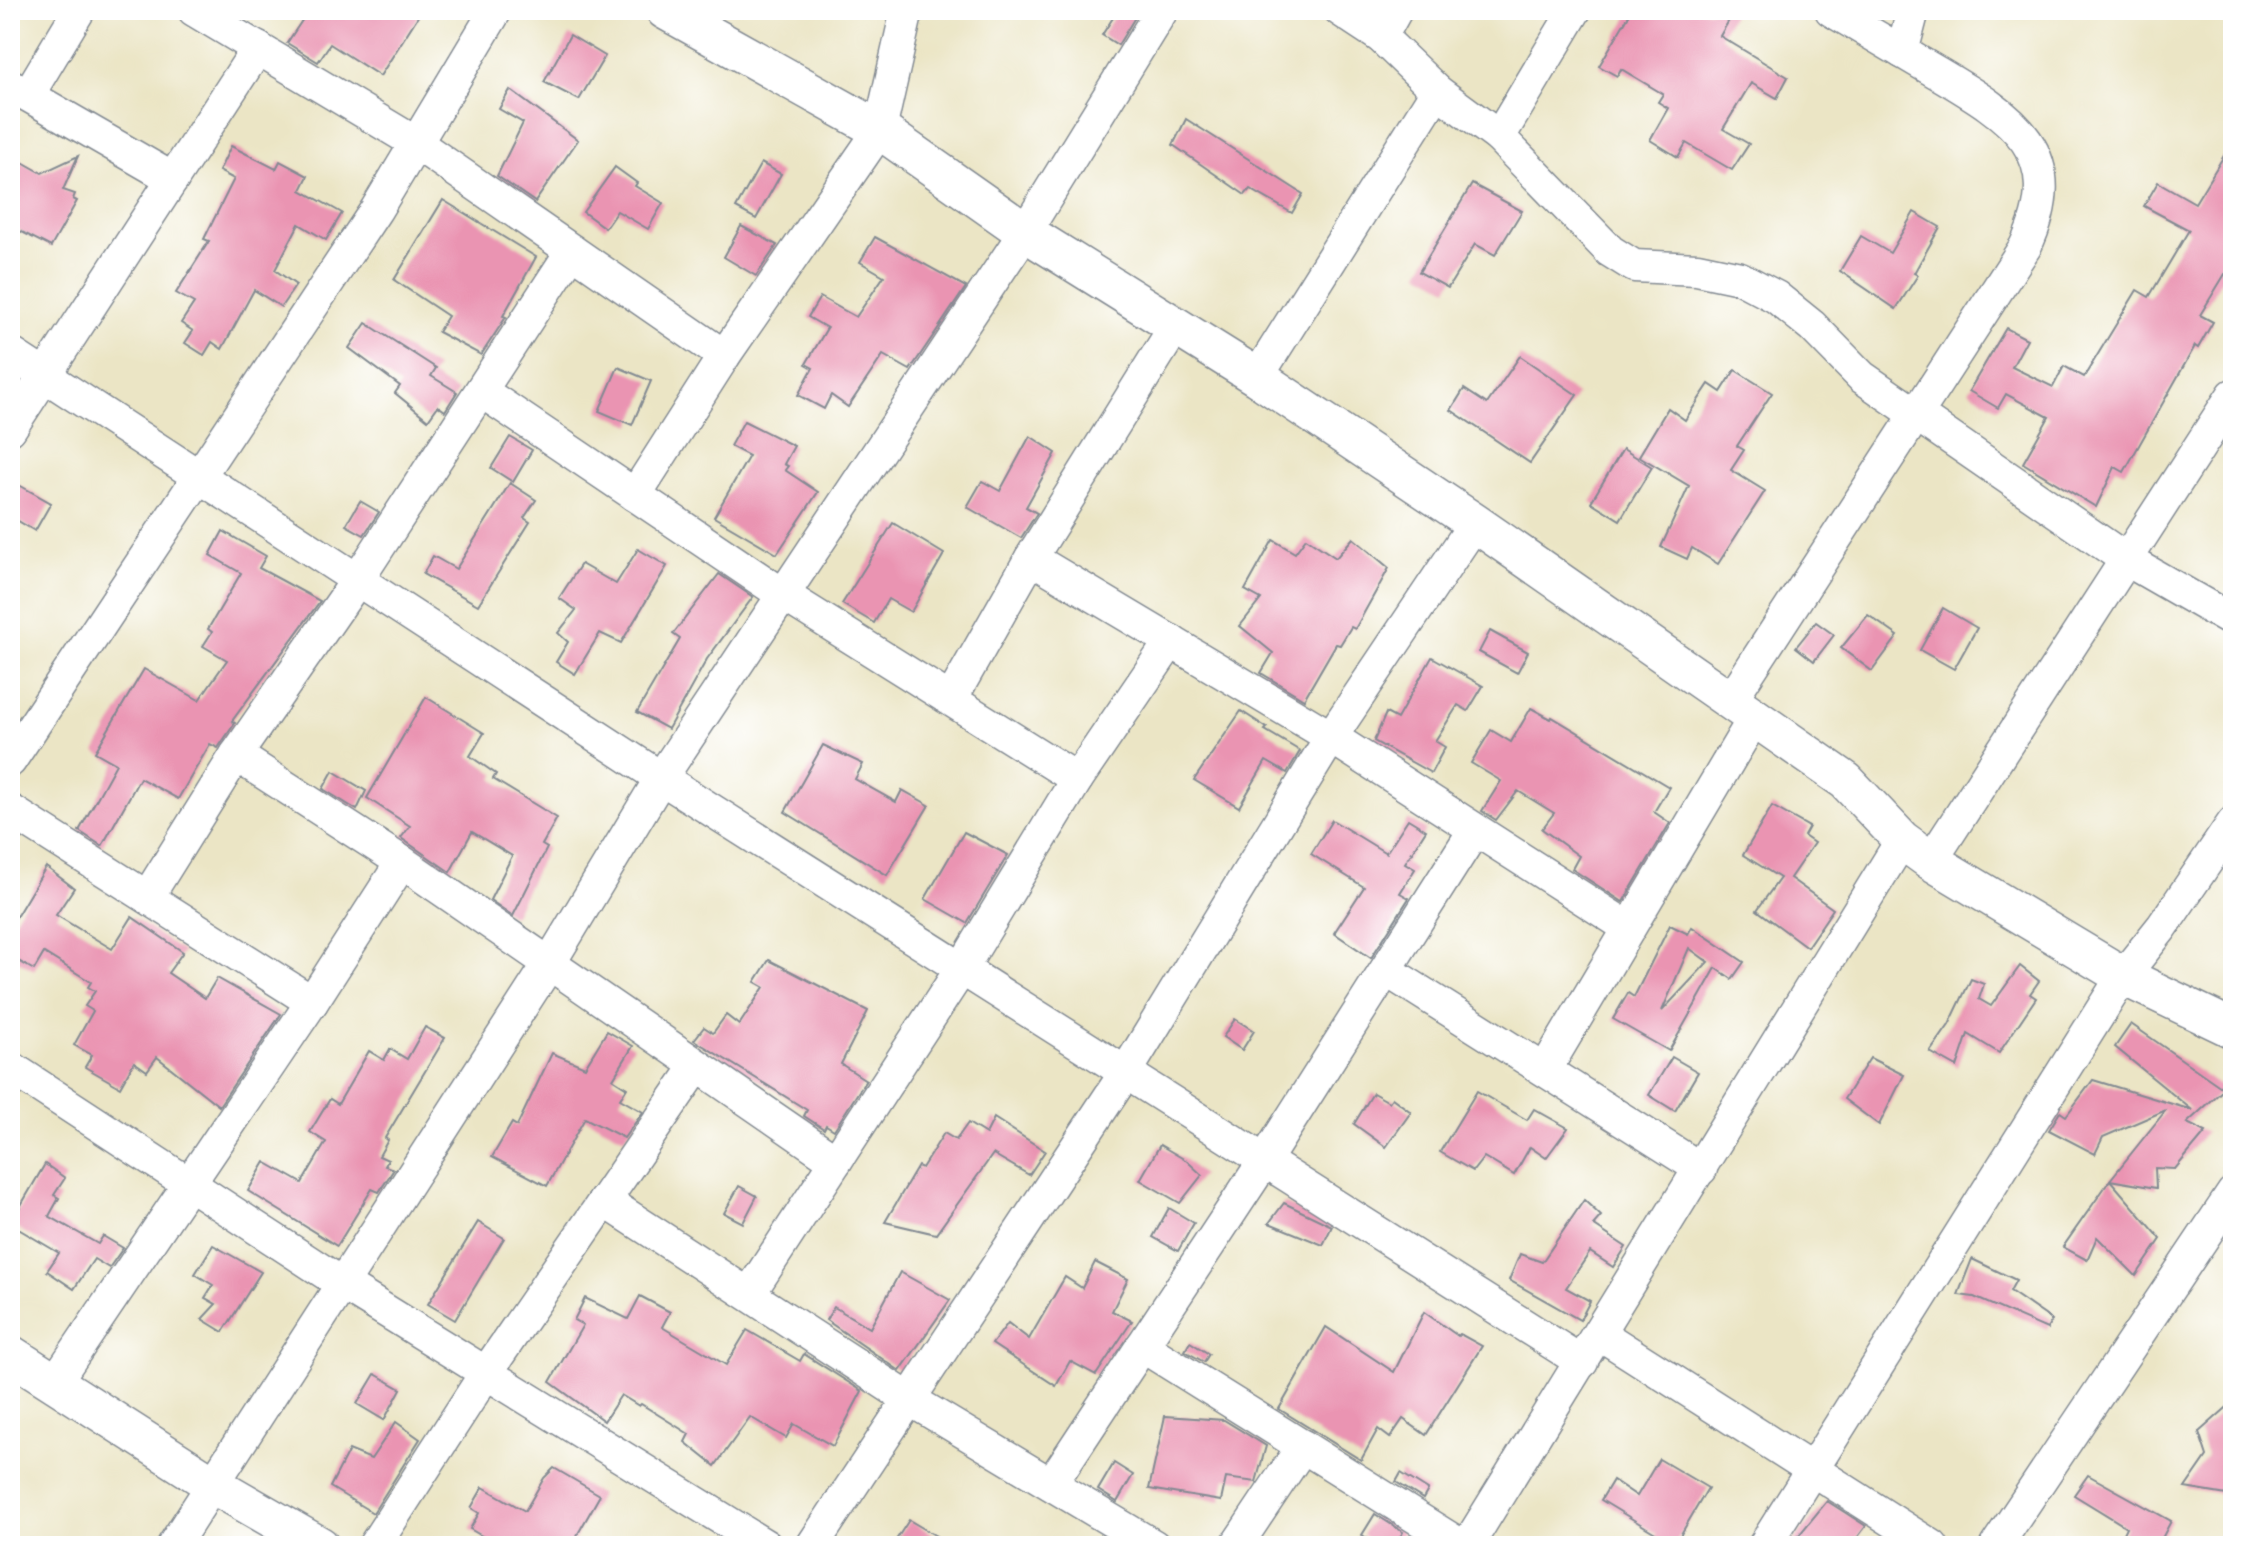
<svg xmlns="http://www.w3.org/2000/svg" width="2243" height="1556" font-family="'Comic Neue',sans-serif">
<style>
.building{fill:#ea94b2;fill-rule:evenodd}
.lines{fill:none;stroke-linecap:round;stroke-linejoin:round}
.minor-casing{stroke:#838a92;stroke-width:35}
.tertiary-casing{stroke:#838a92;stroke-width:41}
.minor{stroke:#fff;stroke-width:32}
.tertiary{stroke:#fff;stroke-width:38}
</style>
<rect width="100%" height="100%" fill="#fff"/>
<filter id="ink" filterUnits="userSpaceOnUse"><feTurbulence type="fractalNoise" baseFrequency=".0125" numOctaves="2"/><feDisplacementMap in="SourceGraphic" scale="16" xChannelSelector="R" yChannelSelector="G"/><feConvolveMatrix kernelMatrix="1 2 1 2 8 2 1 2 1" color-interpolation-filters="sRGB"/></filter>
<filter id="wash" filterUnits="userSpaceOnUse"><feTurbulence type="fractalNoise" baseFrequency=".006" numOctaves="4" result="noise"/><feDisplacementMap in="SourceGraphic" scale="32" xChannelSelector="R" yChannelSelector="G"/><feGaussianBlur stdDeviation="1.8" result="paint"/><feColorMatrix in="noise" values="0 0 0 0 0 0 0 0 0 0 0 0 0 0 0 0 0 1.4 0 .05"/><feComposite in="paint" operator="in"/></filter>
<g filter="url(#wash)">
<rect width="100%" height="100%" fill="#ebe5c5"/>
<g id="blocks">
<!-- building -->
<g class="building">
<polygon points="309,10 422,10 380,76 330,44 318,62 287,43"/>
<polygon points="1118,10 1137,14 1118,45 1102,35"/>
<polygon points="1632,10 1735,10 1720,36 1788,77 1777,98 1751,83 1723,129 1749,144 1732,170 1686,143 1678,157 1650,140 1668,108 1658,102 1663,94 1621,69 1617,76 1599,66"/>
<polygon points="570,35 605,56 579,100 544,82"/>
<polygon points="510,90 578,140 535,202 497,176 523,123 499,109"/>
<polygon points="1186,119 1303,194 1292,213 1250,189 1245,195 1173,145"/>
<polygon points="2233,141 2233,278 2225,274 2200,315 2213,322 2198,348 2195,346 2124,472 2115,467 2096,507 2023,463 2049,417 2006,394 1998,408 1969,391 2006,328 2027,339 2012,367 2053,387 2064,366 2084,377 2137,290 2149,297 2189,230 2144,206 2158,182 2195,203"/>
<polygon points="231,146 276,169 280,161 308,176 301,190 342,213 326,240 299,224 275,270 296,285 281,307 254,290 222,349 212,342 204,355 185,343 193,331 181,323 194,303 176,293 209,241 204,239 234,179 219,171"/>
<polygon points="10,155 42,173 78,156 63,190 75,194 73,199 77,201 51,247 10,226"/>
<polygon points="761,163 781,174 756,219 736,208"/>
<polygon points="615,167 637,183 635,186 663,203 648,229 617,211 605,228 583,212"/>
<polygon points="1472,184 1522,211 1495,255 1475,244 1448,288 1419,272"/>
<polygon points="443,200 536,257 503,316 506,317 481,355 438,332 448,316 394,280"/>
<polygon points="1914,212 1940,227 1914,273 1918,275 1896,309 1840,271 1861,236 1890,253"/>
<polygon points="741,226 777,245 756,276 724,257"/>
<polygon points="875,237 966,287 910,370 883,355 848,407 831,395 824,409 798,395 813,368 806,364 827,328 808,317 820,297 856,317 884,276 860,262"/>
<polygon points="366,323 436,368 431,376 457,392 445,411 438,406 428,420 395,393 400,386 349,348"/>
<polygon points="1520,356 1577,395 1530,463 1451,410 1464,389 1487,404"/>
<polygon points="618,367 651,381 632,425 599,411"/>
<polygon points="1735,370 1772,393 1737,446 1744,450 1731,470 1765,491 1718,564 1692,548 1687,559 1661,547 1689,486 1639,456 1668,408 1685,420 1709,384 1721,392"/>
<polygon points="744,421 794,446 784,464 788,466 785,470 818,492 777,554 714,517 749,456 730,446"/>
<polygon points="1030,436 1056,453 1026,507 1037,513 1021,538 967,507 982,481 1000,491"/>
<polygon points="510,437 532,450 513,482 491,468"/>
<polygon points="1623,449 1652,467 1620,520 1591,502"/>
<polygon points="510,483 536,500 524,518 530,522 478,605 423,574 433,556 456,569"/>
<polygon points="19,485 51,503 35,531 10,516 10,501"/>
<polygon points="360,501 379,512 364,535 346,525"/>
<polygon points="893,523 944,554 911,612 888,599 874,623 842,604"/>
<polygon points="223,531 266,556 259,568 320,601 232,721 235,723 218,748 210,744 178,799 140,778 102,846 79,831 116,764 95,752 144,669 199,700 227,660 203,646 212,632 208,629 241,573 210,555"/>
<polygon points="1306,538 1336,558 1353,538 1389,568 1355,629 1351,627 1340,645 1336,644 1304,699 1261,673 1273,653 1240,626 1261,599 1245,590 1273,540 1295,553"/>
<polygon points="638,549 667,566 621,643 600,633 575,674 556,662 568,642 558,633 576,610 559,598 581,564 616,584"/>
<polygon points="719,574 753,597 707,659 668,729 637,712 680,639 673,634"/>
<polygon points="1943,608 1977,628 1954,669 1920,650"/>
<polygon points="1868,615 1898,636 1872,671 1841,648"/>
<polygon points="1816,622 1834,635 1814,661 1796,647"/>
<polygon points="1490,631 1528,652 1517,673 1479,652"/>
<polygon points="1432,657 1483,686 1468,711 1458,705 1435,741 1445,747 1431,773 1374,741 1386,713 1397,719"/>
<polygon points="426,697 484,733 470,756 496,774 493,779 557,818 542,845 547,848 513,916 490,900 512,856 472,832 450,872 401,838 410,826 367,798"/>
<polygon points="1531,708 1551,719 1552,717 1669,787 1654,812 1670,823 1623,902 1572,869 1579,856 1542,829 1554,813 1518,791 1496,820 1482,811 1501,781 1471,763 1491,730 1511,742"/>
<polygon points="1241,711 1267,728 1265,730 1300,751 1287,773 1266,761 1239,807 1194,780"/>
<polygon points="823,745 863,764 855,779 896,802 902,790 929,805 887,875 785,812"/>
<polygon points="333,771 366,791 357,810 323,789"/>
<polygon points="1772,806 1809,827 1804,836 1814,843 1790,878 1833,909 1807,947 1757,910 1780,878 1743,855"/>
<polygon points="1408,819 1426,830 1405,863 1415,869 1400,893 1409,898 1371,958 1334,933 1364,887 1311,854 1332,820 1386,853"/>
<polygon points="964,832 1008,855 967,923 925,899"/>
<polygon points="46,867 74,888 56,915 112,949 132,917 183,952 168,973 205,998 217,978 281,1014 219,1106 157,1057 147,1071 134,1062 120,1087 85,1067 92,1055 74,1045 93,1011 85,1006 95,991 88,987 91,982 44,953 34,970 10,956 10,927"/>
<path d="M1670,925L1688,934L1692,927L1744,962L1732,979L1716,968L1669,1051L1613,1019L1628,993L1634,997ZM1689,948L1708,962L1662,1011Z"/>
<polygon points="769,960 868,1011 841,1064 866,1080 834,1130 826,1125 824,1129 804,1116 807,1110 694,1040 704,1027 713,1033 726,1015 739,1025 764,987 755,982"/>
<polygon points="2020,966 2039,981 2030,994 2036,998 1999,1053 1968,1034 1957,1067 1930,1052 1949,1025 1971,979 1984,984 1979,999 1991,1006"/>
<polygon points="1235,1019 1254,1031 1242,1050 1223,1037"/>
<polygon points="2131,1024 2224,1089 2187,1123 2206,1132 2175,1169 2155,1168 2156,1188 2110,1180 2166,1110 2103,1137 2095,1154 2049,1130 2060,1112 2066,1116 2093,1080 2192,1110 2115,1047"/>
<polygon points="425,1027 445,1038 385,1138 388,1140 379,1156 388,1160 385,1166 394,1169 379,1192 372,1189 337,1246 248,1191 265,1162 302,1183 326,1142 310,1132 330,1099 338,1104 369,1051 384,1060 390,1049 407,1059"/>
<polygon points="607,1031 633,1046 613,1079 627,1088 620,1099 643,1112 624,1138 585,1118 547,1186 492,1157 512,1123 517,1126 552,1053 585,1067"/>
<polygon points="1672,1057 1698,1072 1675,1111 1649,1095"/>
<polygon points="1870,1058 1904,1075 1879,1125 1844,1099"/>
<polygon points="1477,1091 1527,1120 1534,1109 1568,1128 1546,1158 1530,1147 1514,1175 1484,1157 1473,1171 1440,1152"/>
<polygon points="1373,1093 1389,1102 1392,1098 1411,1112 1386,1147 1354,1124"/>
<polygon points="994,1118 1045,1151 1029,1175 993,1154 936,1234 885,1222 918,1166 922,1168 944,1133 956,1140 968,1123 986,1134"/>
<polygon points="1160,1145 1187,1161 1202,1175 1180,1203 1140,1180"/>
<polygon points="45,1164 65,1178 54,1195 59,1198 49,1216 98,1244 103,1236 123,1248 109,1268 94,1259 74,1289 47,1271 59,1253 10,1224"/>
<polygon points="2110,1180 2161,1239 2136,1276 2097,1237 2087,1260 2063,1247"/>
<polygon points="739,1186 757,1196 743,1223 724,1213"/>
<polygon points="1584,1200 1601,1216 1593,1225 1626,1247 1613,1267 1590,1252 1566,1288 1590,1301 1580,1320 1509,1280 1520,1254 1542,1262"/>
<polygon points="1284,1203 1332,1226 1323,1245 1269,1223"/>
<polygon points="1169,1208 1194,1223 1178,1251 1153,1237"/>
<polygon points="478,1222 504,1238 455,1320 428,1304"/>
<polygon points="213,1245 261,1272 223,1332 202,1319 216,1304 205,1298 213,1285 195,1274"/>
<polygon points="1972,1259 2016,1280 2010,1291 2052,1320 2047,1329 1974,1297 1958,1295"/>
<polygon points="1095,1262 1128,1279 1112,1311 1132,1321 1096,1375 1070,1361 1056,1386 992,1344 1008,1323 1029,1339 1065,1277 1082,1288"/>
<polygon points="900,1272 950,1300 900,1371 826,1320 834,1307 870,1328"/>
<polygon points="640,1296 670,1312 662,1327 726,1365 747,1330 800,1361 804,1354 862,1391 833,1446 794,1424 786,1438 750,1417 715,1466 685,1442 689,1434 641,1404 639,1406 621,1395 604,1421 550,1382 583,1325 574,1320 585,1298 628,1319"/>
<polygon points="1424,1312 1458,1336 1460,1334 1482,1346 1426,1435 1403,1419 1390,1438 1378,1429 1361,1460 1279,1409 1326,1327 1394,1372"/>
<polygon points="1190,1342 1209,1354 1204,1362 1185,1351"/>
<polygon points="375,1374 401,1389 384,1420 357,1404"/>
<polygon points="2233,1402 2233,1496 2185,1488 2207,1456 2199,1432"/>
<polygon points="1165,1416 1224,1420 1266,1446 1256,1482 1226,1478 1221,1501 1149,1489"/>
<polygon points="396,1422 420,1439 373,1513 330,1487 349,1450 371,1459"/>
<polygon points="1659,1459 1708,1488 1674,1546 1650,1546 1657,1534 1601,1500 1613,1480 1637,1496"/>
<polygon points="1114,1463 1133,1475 1117,1502 1098,1490"/>
<polygon points="554,1468 600,1495 571,1546 481,1546 485,1538 470,1529 479,1513 471,1508 483,1487 525,1511 544,1478"/>
<polygon points="1401,1473 1428,1490 1423,1499 1396,1482"/>
<polygon points="2088,1475 2171,1521 2158,1546 2117,1546 2126,1527 2074,1495"/>
<polygon points="1827,1501 1866,1526 1851,1546 1790,1546"/>
<polygon points="1375,1514 1403,1532 1395,1546 1380,1546 1362,1535"/>
<polygon points="909,1520 953,1546 892,1546"/>
</g>
</g>
</g>
<g filter="url(#ink)">
<use href="#blocks" fill-opacity="0" stroke="#838a92" stroke-width="2"/>
<g class="lines">
<!-- minor casing -->
<g class="minor-casing">
<g id="minor">
<polyline points="194,10 416,143 724,356"/>
<polyline points="1340,10 1381,37 1437,91 1499,137 1610,251 1634,266 1697,269 1740,278 1776,297 1812,326 1862,377 2127,560 2233,621"/>
<polyline points="1381,37 1396,10"/>
<polyline points="1902,52 1913,10"/>
<polyline points="10,85 173,179"/>
<polyline points="28,95 79,10"/>
<polyline points="1499,137 1575,10"/>
<polyline points="10,353 661,778 1582,1362"/>
<polyline points="1257,377 1437,91"/>
<polyline points="481,391 782,594 1077,779"/>
<polyline points="10,429 258,48"/>
<polyline points="635,495 724,356 880,130 907,10"/>
<polyline points="1031,558 1331,737 1629,928"/>
<path d="M1732,698L2025,247C2071,151 2010,116 1936,72C1901,51 1866,31 1831,10"/>
<polyline points="951,699 1031,558 1175,327"/>
<polyline points="236,755 402,862 836,1161"/>
<polyline points="10,761 376,210 496,10"/>
<polyline points="10,810 312,1002"/>
<polyline points="1931,861 2233,395"/>
<polyline points="148,896 236,755 356,582 572,251"/>
<polyline points="1386,970 1701,1169"/>
<polyline points="10,1067 344,1285 766,1546"/>
<polyline points="1545,1070 1756,715"/>
<polyline points="605,1201 909,1399 1154,1546"/>
<polyline points="749,1294 962,968 1077,779 1171,641"/>
<polyline points="1600,1334 1932,1546"/>
<polyline points="1142,1346 1462,1546"/>
<polyline points="55,1382 312,1002 402,862"/>
<polyline points="1051,1484 1265,1160 1474,831"/>
<polyline points="173,1546 549,964 661,778 1025,232 1162,10"/>
<polyline points="374,1546 486,1373 697,1066"/>
<polyline points="812,1546 1126,1072 1331,737 1475,523"/>
<polyline points="1236,1546 1303,1446"/>
<polyline points="1467,1546 1902,840"/>
<polyline points="1764,1546 2123,976 2162,927 2233,823"/>
<polyline points="1996,1546 2233,1193"/>
</g>
</g>
<!-- tertiary casing -->
<g class="tertiary-casing">
<g id="tertiary">
<polyline points="665,10 880,130 1025,232 1257,377 1475,523 1846,781 1902,840 1931,861 2123,976 2233,1029"/>
<polyline points="10,1354 214,1485 320,1546"/>
</g>
</g>
<!-- minor -->
<use href="#minor" class="minor"/>
<!-- tertiary -->
<use href="#tertiary" class="tertiary"/>
</g>
</g>
<!-- margin -->
<rect width="2243" height="1556" fill="none" stroke="#fff" stroke-width="40"/>
</svg>
